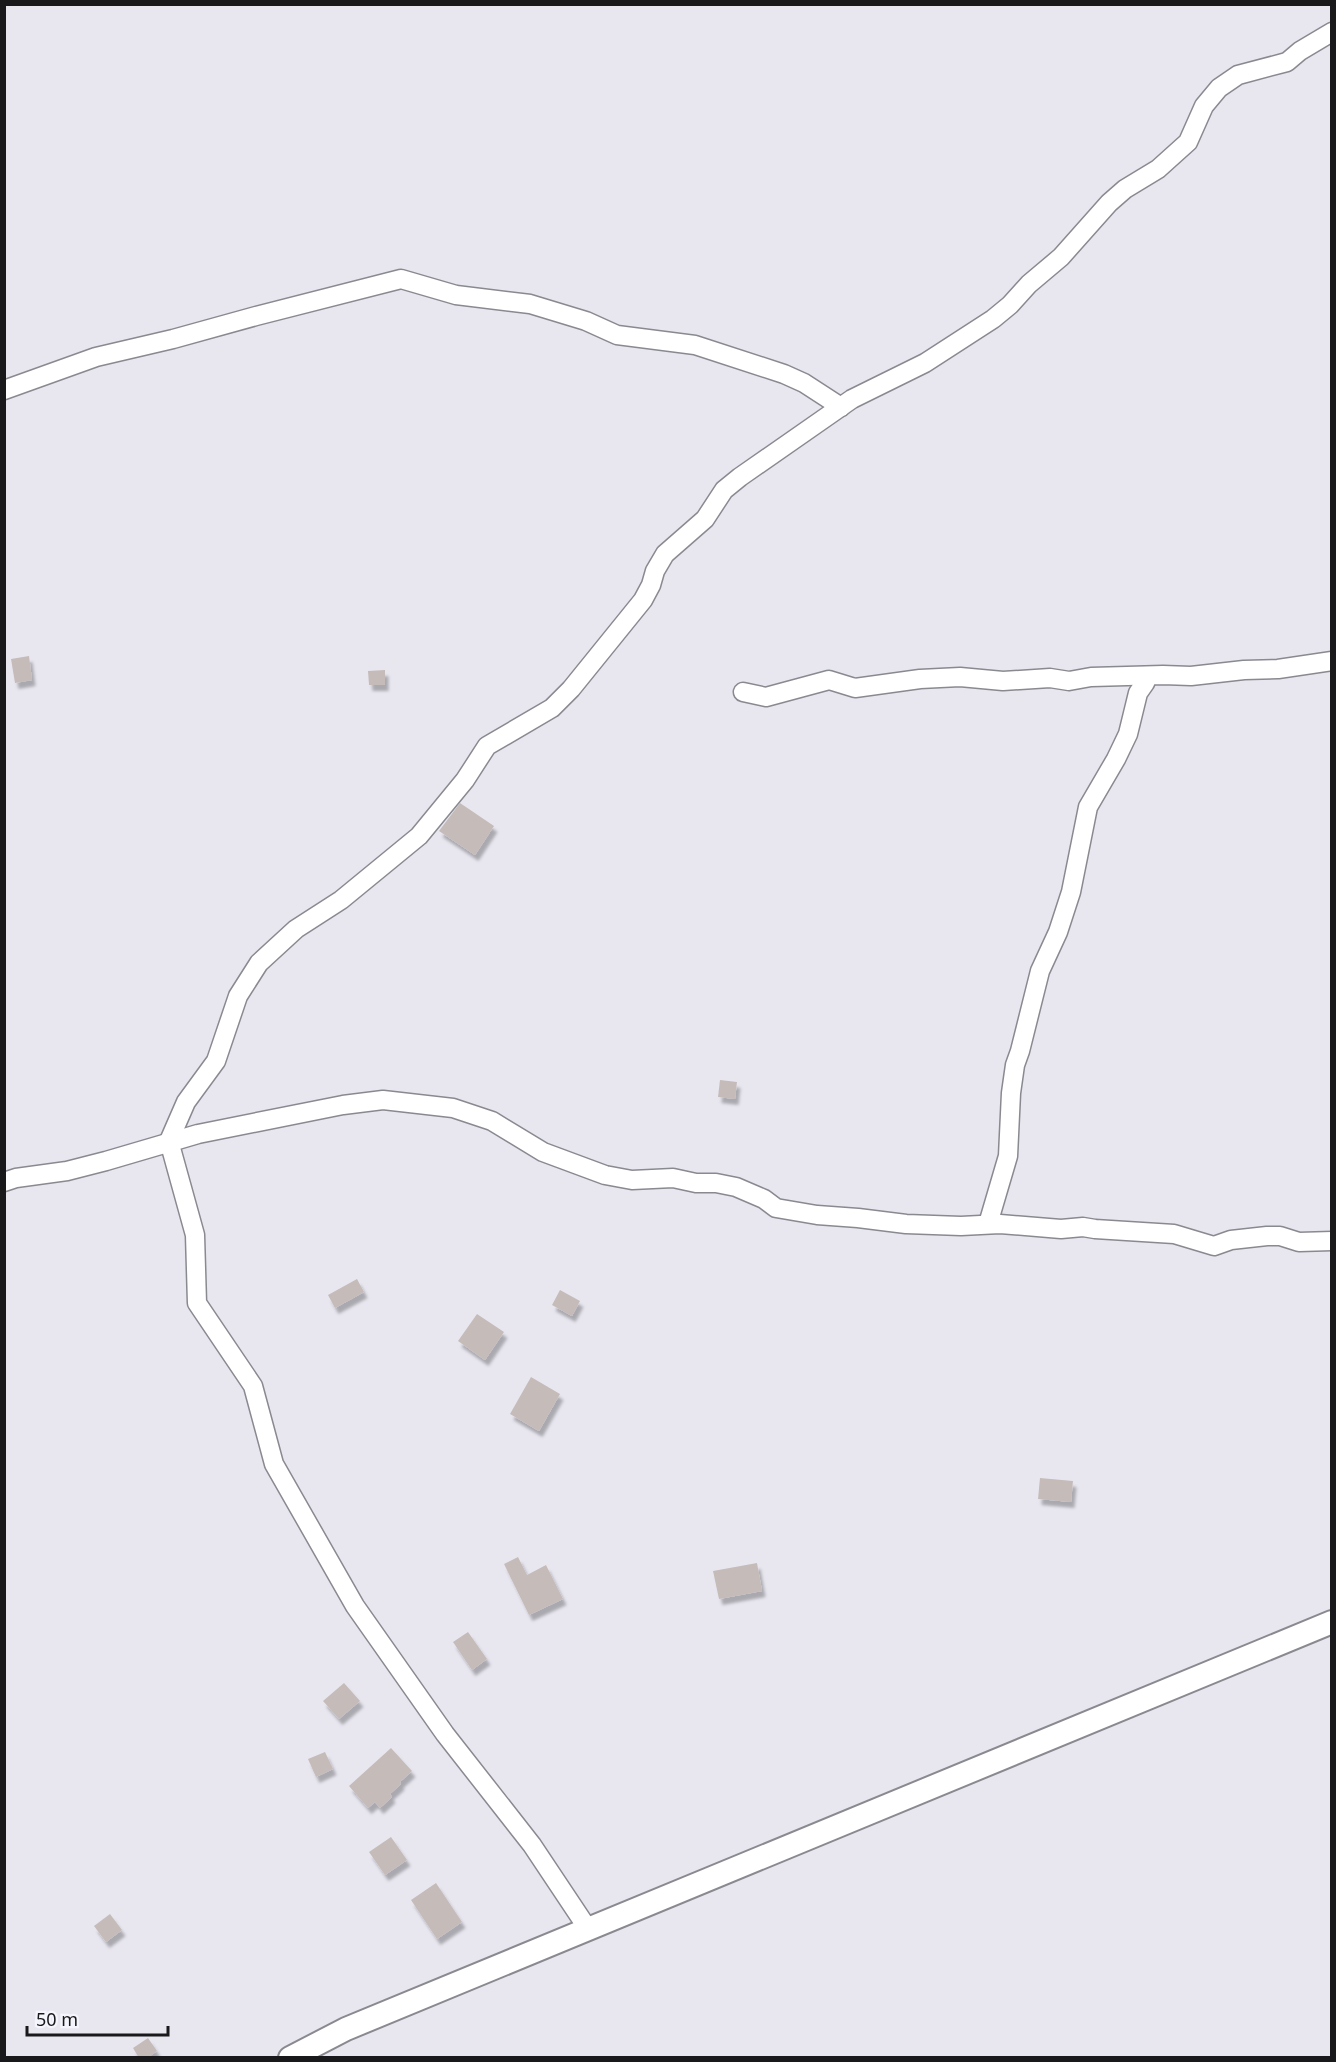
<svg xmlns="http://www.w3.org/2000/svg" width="1336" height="2062" font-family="'Noto Sans',sans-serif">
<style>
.building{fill:#c5bcba;filter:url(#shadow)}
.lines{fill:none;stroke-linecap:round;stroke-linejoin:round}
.minor-casing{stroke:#898990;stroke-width:21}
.tertiary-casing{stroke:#898990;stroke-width:26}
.minor{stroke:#fff;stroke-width:18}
.tertiary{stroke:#fff;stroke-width:22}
</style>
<defs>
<filter id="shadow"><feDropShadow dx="3.5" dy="6" stdDeviation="1.5" flood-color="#0004"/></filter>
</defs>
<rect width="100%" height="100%" fill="#e8e7f0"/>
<!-- building -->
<g class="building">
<polygon points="29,656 32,680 15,683 11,659"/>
<polygon points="385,670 385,685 369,685 368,671"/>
<polygon points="460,803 494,826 475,855 439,831"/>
<polygon points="720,1080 737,1082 735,1099 718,1097"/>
<polygon points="357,1279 364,1292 335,1308 328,1295"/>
<polygon points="560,1290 580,1301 572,1316 552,1305"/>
<polygon points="477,1314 504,1332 485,1360 458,1341"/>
<polygon points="531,1377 560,1394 539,1431 510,1414"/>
<polygon points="1040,1478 1073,1481 1071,1502 1038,1499"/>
<polygon points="518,1557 527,1575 546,1565 563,1599 529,1615 504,1564"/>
<polygon points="757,1563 762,1591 719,1599 713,1571"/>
<polygon points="468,1632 487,1659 472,1670 453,1642"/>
<polygon points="344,1683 360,1701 339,1719 323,1701"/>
<polygon points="391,1748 412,1771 400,1782 401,1784 390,1794 392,1797 380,1808 375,1802 368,1808 349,1786"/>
<polygon points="325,1752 333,1769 316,1777 308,1759"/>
<polygon points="391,1837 407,1860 385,1875 369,1852"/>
<polygon points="436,1883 462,1922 437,1939 411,1900"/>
<polygon points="110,1914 122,1930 106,1942 94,1926"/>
<polygon points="148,2038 157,2051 147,2058 139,2058 133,2048"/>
</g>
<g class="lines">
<!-- minor casing -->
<g class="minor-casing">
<g id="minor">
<polyline points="4,390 96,357 173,339 256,316 401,279 456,295 530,304 586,321 617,335 695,345 784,374 804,383 841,407"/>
<polyline points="743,692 766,697 829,680 855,688 920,679 960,677 1003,681 1050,678 1069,681 1091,677 1163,675 1191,676 1244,670 1278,669 1332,661"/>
<polyline points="4,1182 16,1178 67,1171 106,1161 198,1134 343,1105 383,1100 453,1108 492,1121 543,1152 605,1175 632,1180 673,1178 696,1183 716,1183 736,1187 764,1199 776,1208 817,1215 858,1218 906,1224 961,1226 1000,1224 1061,1229 1083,1227 1095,1229 1174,1234 1214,1246 1231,1240 1267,1236 1280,1236 1299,1242 1332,1241"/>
<polyline points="988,1224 1008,1156 1011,1093 1015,1065 1020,1051 1040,971 1058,932 1071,892 1088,807 1116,759 1128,734 1138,693 1145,683 1148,676"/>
<polyline points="588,1929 532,1845 445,1734 355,1606 274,1464 253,1386 197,1303 195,1235 169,1141 186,1102 216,1061 238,996 259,963 296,929 341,900 419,836 465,780 487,746 552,708 571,689 643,600 651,585 655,571 665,554 705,519 724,490 740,477 852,399 925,363 993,319 1010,305 1029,284 1061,257 1109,203 1125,189 1158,169 1188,142 1204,106 1219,88 1238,75 1287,62 1300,51 1332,32"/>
</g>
</g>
<!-- tertiary casing -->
<g class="tertiary-casing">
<polyline id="tertiary" points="290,2058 346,2029 1332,1622"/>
</g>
<!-- minor -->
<use href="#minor" class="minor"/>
<!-- tertiary -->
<use href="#tertiary" class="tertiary"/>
</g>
<!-- border -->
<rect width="1336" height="2062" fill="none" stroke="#19191b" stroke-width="12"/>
<!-- scale -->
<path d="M27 2026v9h141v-9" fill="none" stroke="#19191b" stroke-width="3"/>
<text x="36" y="2026" font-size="18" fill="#19191b" stroke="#f5f5fd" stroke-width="4.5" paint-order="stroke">50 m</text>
</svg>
